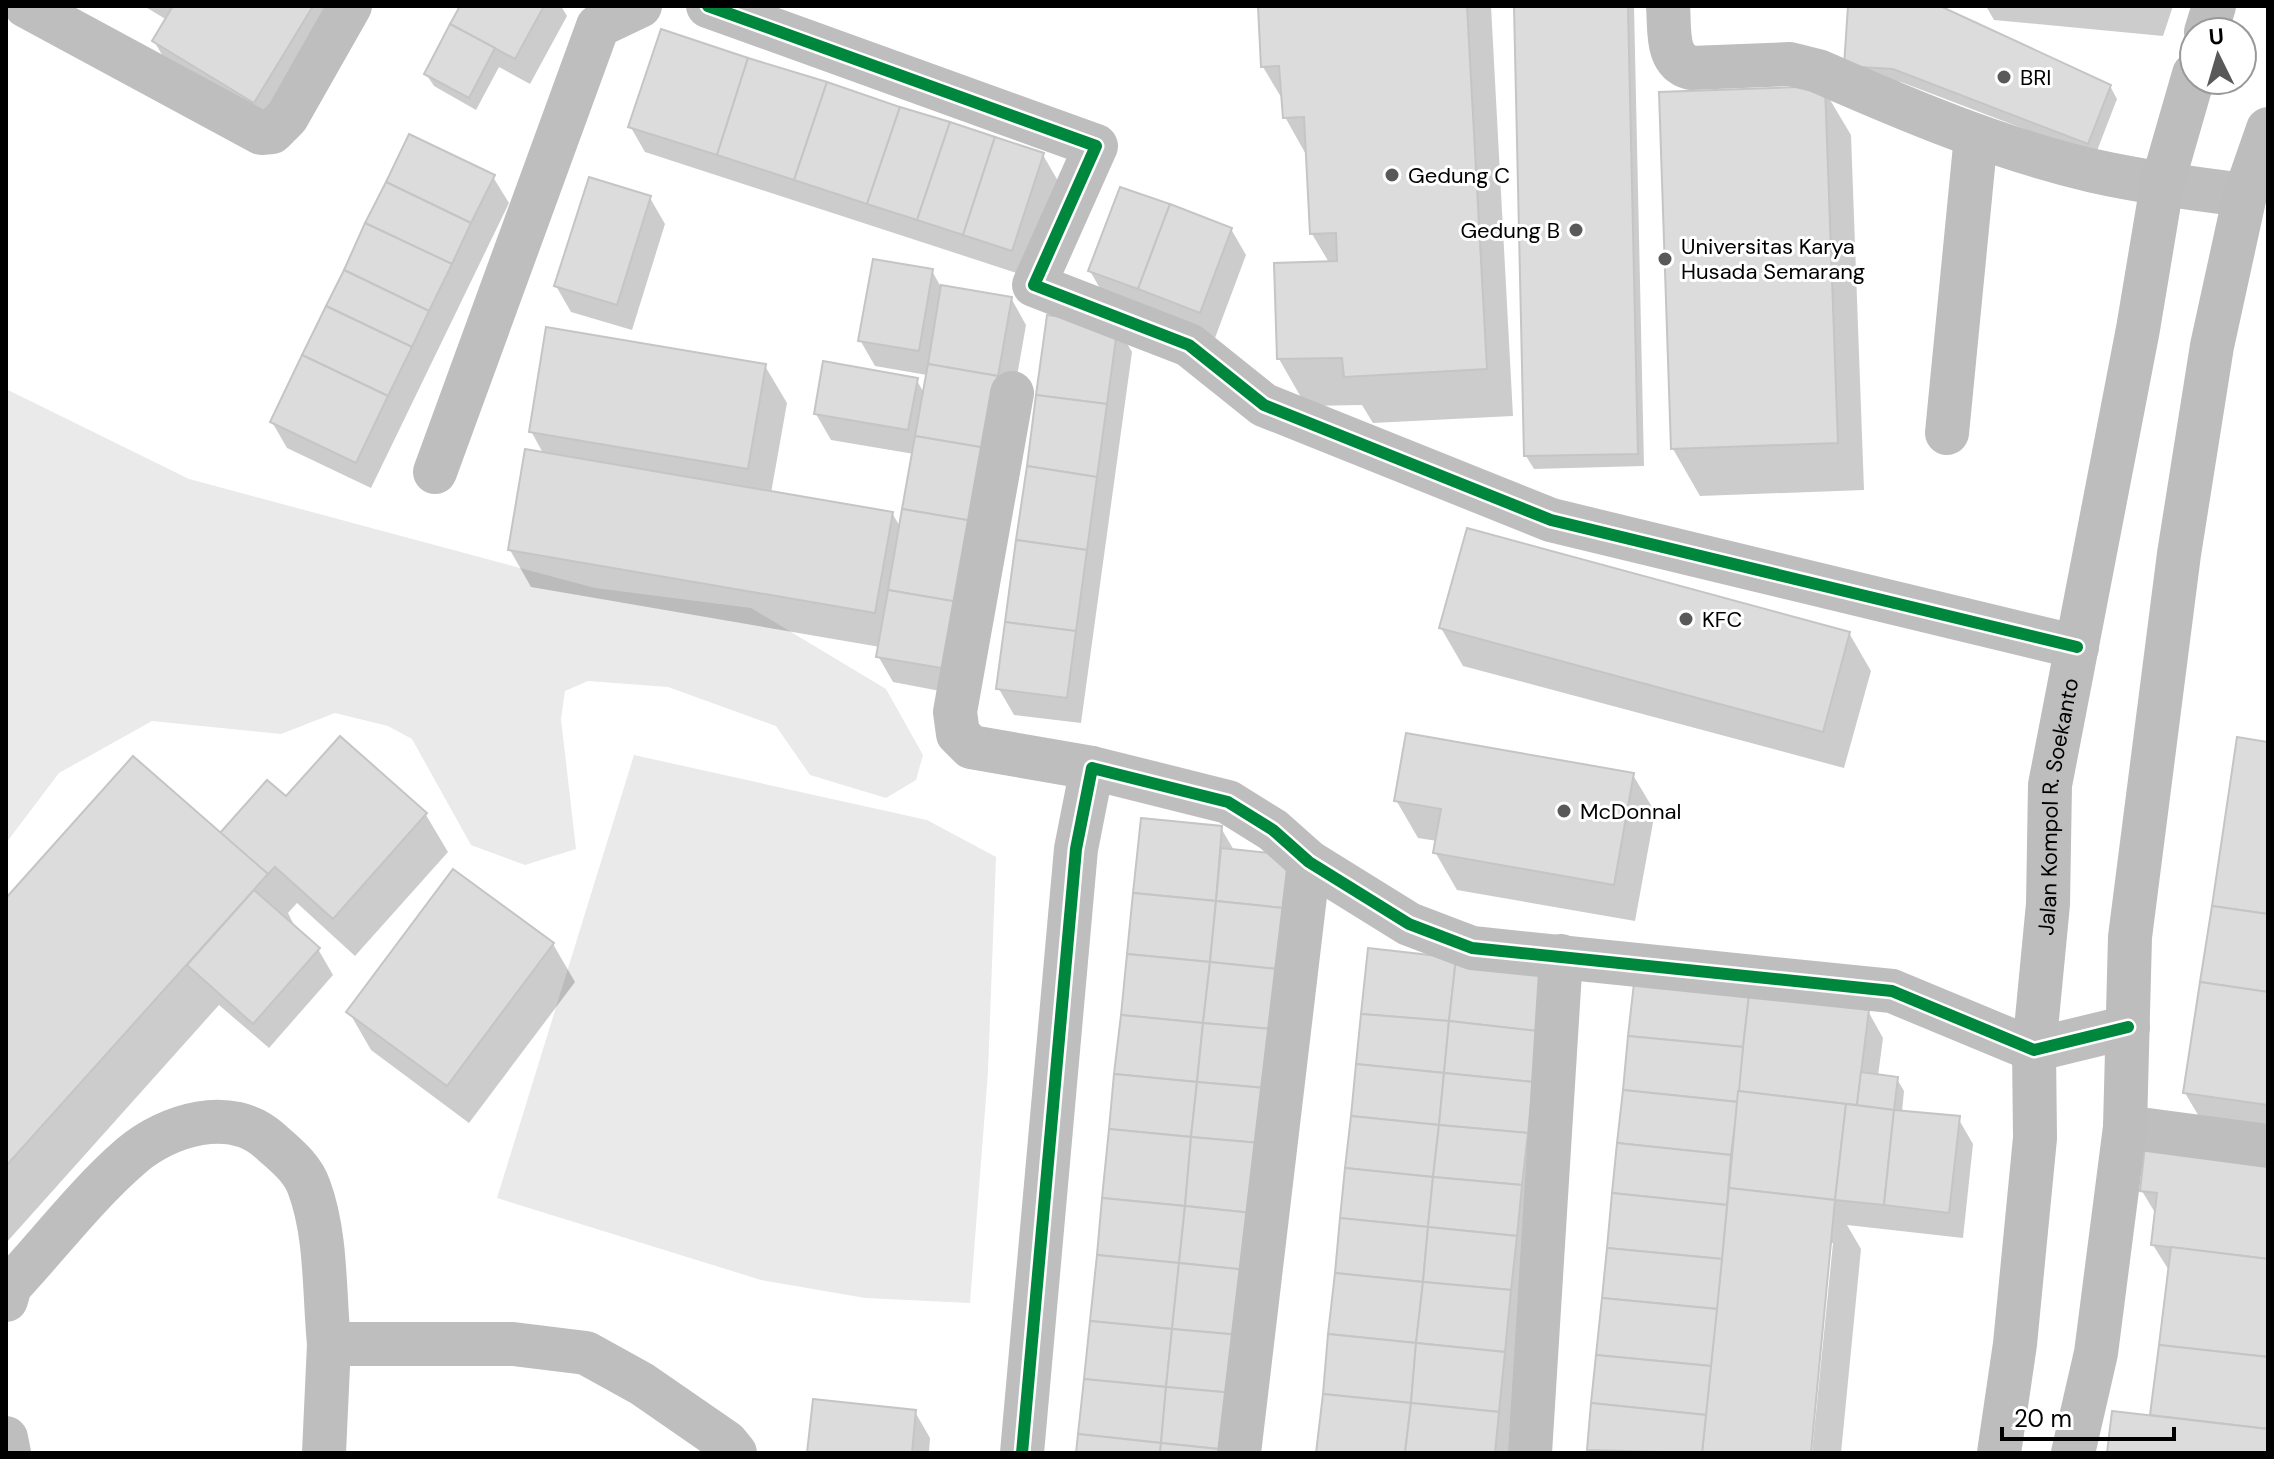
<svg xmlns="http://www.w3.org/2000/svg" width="2274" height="1459" font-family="'DM Sans',sans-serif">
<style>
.green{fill:#eaeaea}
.shadow{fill:#0003}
.building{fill:#dcdcdc;stroke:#c5c5c5;stroke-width:2}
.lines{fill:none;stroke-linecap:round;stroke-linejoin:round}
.minor{stroke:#bebebe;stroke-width:44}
.major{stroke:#bdbdbd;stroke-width:44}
.cycleway-casing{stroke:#fff;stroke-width:17}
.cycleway{stroke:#00873e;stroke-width:12}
.poi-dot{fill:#595959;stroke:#fff;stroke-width:3}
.labels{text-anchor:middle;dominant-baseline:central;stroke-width:6;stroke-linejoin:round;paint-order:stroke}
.poi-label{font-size:22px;fill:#000;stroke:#fff;text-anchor:start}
.street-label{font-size:22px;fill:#000;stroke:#fff}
</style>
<rect width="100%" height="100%" fill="#fff"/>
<!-- green -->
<g class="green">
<polygon points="6,389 189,479 595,588 751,608 886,689 923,755 916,780 886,798 810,775 776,726 668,687 588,681 565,691 561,719 576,849 525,865 471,845 412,739 388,726 335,713 281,734 152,721 59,773 6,843"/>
<polygon points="634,755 927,820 996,857 988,1072 970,1303 865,1298 761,1280 497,1198"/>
</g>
<!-- shadow -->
<g class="shadow">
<polygon points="144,6 357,6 276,139 176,79 154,41 167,20"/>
<polygon points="462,6 561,6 567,16 530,84 499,67 476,110 434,86 426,74"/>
<polygon points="1260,6 1491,6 1513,416 1373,423 1362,405 1306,406 1279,359 1330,264 1312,234 1308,158 1285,117 1284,102 1263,67"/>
<polygon points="1516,6 1634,6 1644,466 1534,469 1526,456"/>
<polygon points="1850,6 1936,6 2110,86 2117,99 2095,156 1901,82 1853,78"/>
<polygon points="1986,6 2173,6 2163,36 1994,20"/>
<polygon points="1823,88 1851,135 1864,490 1700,496 1673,449"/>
<polygon points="630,126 1043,155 1058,181 1026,276 645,152"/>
<polygon points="493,177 509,203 371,488 287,448 272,422"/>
<polygon points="650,198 665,224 632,330 571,312 556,286"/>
<polygon points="1231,229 1246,255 1215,338 1105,297 1090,271"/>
<polygon points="932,271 941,287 1011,298 1026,325 961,695 893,682 878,656 880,647 531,587 510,550 544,455 531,431 765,366 787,403 771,493 892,513 901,528 914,454 831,440 816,414 916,379 924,393 927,375 875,366 860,340"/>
<polygon points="1117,326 1132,352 1081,723 1014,715 999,689"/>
<polygon points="1441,628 1849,633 1871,671 1844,768 1463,666"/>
<polygon points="341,739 426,815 448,852 355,956 297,903 288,913 293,923 291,925 318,949 333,975 269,1048 219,1005 6,1243 6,901 220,835 286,799"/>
<polygon points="2268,744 2268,1139 2207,1130 2185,1093"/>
<polygon points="1633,775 1655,812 1635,921 1457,890 1435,852 1437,841 1418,838 1396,800"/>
<polygon points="1221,828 1235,852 1079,1453"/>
<polygon points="553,944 575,982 469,1123 371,1050 349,1012"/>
<polygon points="1543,968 1512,1453 1318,1453"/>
<polygon points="1635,986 1868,1011 1883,1038 1878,1076 1897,1079 1904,1091 1902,1112 1958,1118 1973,1144 1963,1238 1847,1225 1861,1249 1841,1453 1812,1453 1833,1243 1829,1243 1808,1453 1589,1453"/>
<polygon points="2268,1163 2268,1453 2109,1453 2156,1418 2152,1415 2170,1272 2153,1245 2157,1216 2142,1191"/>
<polygon points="915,1412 930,1438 929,1453 809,1453"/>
</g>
<!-- building -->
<g class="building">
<polygon points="173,6 313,6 254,103 152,41"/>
<polygon points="460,6 544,6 515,59 450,24"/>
<polygon points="1258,6 1467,6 1487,369 1344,377 1342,358 1277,359 1274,263 1337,261 1336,233 1310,234 1304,117 1283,118 1279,66 1261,67"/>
<polygon points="1514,6 1628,6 1638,454 1524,456"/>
<polygon points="1848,6 1940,6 2111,85 2088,144 1893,69 1844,66"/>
<polygon points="450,24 495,48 469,98 424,74"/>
<polygon points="661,29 748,58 717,155 628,127"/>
<polygon points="748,58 827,82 794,180 717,155"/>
<polygon points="827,82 900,107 867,204 794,180"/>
<polygon points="1825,86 1838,443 1671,449 1659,92"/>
<polygon points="900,107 950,122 917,220 867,204"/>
<polygon points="950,122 995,137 963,235 917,220"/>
<polygon points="409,134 495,175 471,223 386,182"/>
<polygon points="995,137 1044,153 1012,251 963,235"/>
<polygon points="589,177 651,196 617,305 554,286"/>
<polygon points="386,182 471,223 452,264 365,223"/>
<polygon points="1120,187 1170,204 1138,289 1088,271"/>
<polygon points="1170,204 1232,228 1200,313 1138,289"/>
<polygon points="365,223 452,264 429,311 344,270"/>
<polygon points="873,259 933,269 919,351 858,341"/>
<polygon points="344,270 429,311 412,347 326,306"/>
<polygon points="941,285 1012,297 998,376 928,364"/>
<polygon points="326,306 412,347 388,396 302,355"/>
<polygon points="1047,315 1118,324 1107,404 1036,395"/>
<polygon points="546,327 766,364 748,469 529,432"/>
<polygon points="302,355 388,396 356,463 270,422"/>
<polygon points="823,361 918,378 908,430 814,414"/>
<polygon points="928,364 998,376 986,448 915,436"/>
<polygon points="1036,395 1107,404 1097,477 1027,466"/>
<polygon points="915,436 986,448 973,521 902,509"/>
<polygon points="525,449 893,512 875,613 508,550"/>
<polygon points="1027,466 1097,477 1087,550 1016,540"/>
<polygon points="902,509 973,521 958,602 888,590"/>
<polygon points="1467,528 1850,632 1823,732 1439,628"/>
<polygon points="1016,540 1087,550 1076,631 1005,622"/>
<polygon points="888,590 958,602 947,669 876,657"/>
<polygon points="1005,622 1076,631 1067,698 996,689"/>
<polygon points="1406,733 1634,773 1614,885 1433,853 1441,809 1394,801"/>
<polygon points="340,736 427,813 333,919 275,867 268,874 220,833 267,780 286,796"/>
<polygon points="2237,737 2268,742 2268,914 2212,906"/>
<polygon points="133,756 268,874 6,1166 6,898"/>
<polygon points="1141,818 1222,826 1216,901 1133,893"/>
<polygon points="1221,848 1289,855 1283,908 1216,901"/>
<polygon points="453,869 554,943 447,1086 346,1012"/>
<polygon points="254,890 320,948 253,1024 187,965"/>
<polygon points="1133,893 1216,901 1210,962 1127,954"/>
<polygon points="1216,901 1283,908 1277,969 1210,962"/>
<polygon points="2212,906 2268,914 2268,992 2200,982"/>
<polygon points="1368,948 1456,958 1449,1021 1361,1014"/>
<polygon points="1127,954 1210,962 1203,1023 1121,1015"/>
<polygon points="1456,958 1544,966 1538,1031 1449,1021"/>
<polygon points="1210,962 1277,969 1271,1029 1203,1023"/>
<polygon points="2200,982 2268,992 2268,1105 2183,1093"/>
<polygon points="1634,983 1749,995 1743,1047 1628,1036"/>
<polygon points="1749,995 1869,1010 1857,1105 1738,1091"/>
<polygon points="1361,1014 1449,1021 1444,1073 1356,1064"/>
<polygon points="1121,1015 1203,1023 1197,1082 1114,1074"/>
<polygon points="1449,1021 1538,1031 1533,1082 1444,1073"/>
<polygon points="1203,1023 1271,1029 1265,1088 1197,1082"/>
<polygon points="1628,1036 1743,1047 1738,1102 1623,1090"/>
<polygon points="1356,1064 1444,1073 1439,1125 1351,1116"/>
<polygon points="1861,1072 1898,1077 1894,1110 1857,1105"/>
<polygon points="1444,1073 1533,1082 1528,1133 1439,1125"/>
<polygon points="1114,1074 1197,1082 1191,1137 1109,1129"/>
<polygon points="1197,1082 1265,1088 1260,1143 1191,1137"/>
<polygon points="1623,1090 1738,1102 1731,1155 1617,1143"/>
<polygon points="1738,1091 1846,1104 1835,1200 1729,1188"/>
<polygon points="1846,1104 1894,1110 1884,1205 1835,1200"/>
<polygon points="1894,1110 1960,1116 1949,1213 1884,1205"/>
<polygon points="1351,1116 1439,1125 1433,1177 1345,1168"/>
<polygon points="1439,1125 1528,1133 1522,1185 1433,1177"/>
<polygon points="1109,1129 1191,1137 1185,1206 1102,1198"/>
<polygon points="1191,1137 1260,1143 1252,1213 1185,1206"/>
<polygon points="1617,1143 1731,1155 1727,1205 1612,1193"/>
<polygon points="2145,1146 2268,1161 2268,1259 2151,1245 2157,1193 2140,1191"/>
<polygon points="1345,1168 1433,1177 1428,1227 1340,1218"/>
<polygon points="1433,1177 1522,1185 1517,1236 1428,1227"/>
<polygon points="1729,1188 1835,1200 1811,1453 1702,1453"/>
<polygon points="1612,1193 1727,1205 1722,1259 1607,1248"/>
<polygon points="1102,1198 1185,1206 1179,1263 1097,1255"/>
<polygon points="1185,1206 1252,1213 1247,1270 1179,1263"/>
<polygon points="1340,1218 1428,1227 1423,1282 1335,1273"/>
<polygon points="1428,1227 1517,1236 1511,1290 1423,1282"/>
<polygon points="2171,1247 2268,1259 2268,1357 2159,1345"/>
<polygon points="1607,1248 1722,1259 1717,1309 1602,1298"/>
<polygon points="1097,1255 1179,1263 1172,1329 1090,1321"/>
<polygon points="1179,1263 1247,1270 1240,1335 1172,1329"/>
<polygon points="1335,1273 1423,1282 1416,1343 1328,1334"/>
<polygon points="1423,1282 1511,1290 1505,1352 1416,1343"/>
<polygon points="1602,1298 1717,1309 1711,1366 1596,1355"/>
<polygon points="1090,1321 1172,1329 1166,1387 1084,1379"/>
<polygon points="1172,1329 1240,1335 1234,1393 1166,1387"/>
<polygon points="1328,1334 1416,1343 1411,1403 1323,1394"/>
<polygon points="1416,1343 1505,1352 1499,1412 1411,1403"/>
<polygon points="2159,1345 2268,1357 2268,1429 2150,1415"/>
<polygon points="1596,1355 1711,1366 1706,1415 1591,1403"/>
<polygon points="1084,1379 1166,1387 1161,1443 1078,1434"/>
<polygon points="1166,1387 1234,1393 1228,1450 1161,1443"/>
<polygon points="1323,1394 1411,1403 1405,1453 1316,1453"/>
<polygon points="813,1399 916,1410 912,1453 807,1453"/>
<polygon points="1411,1403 1499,1412 1495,1453 1405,1453"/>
<polygon points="1591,1403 1706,1415 1702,1453 1587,1450"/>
<polygon points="2112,1411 2268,1429 2268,1453 2107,1453"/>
<polygon points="1078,1434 1161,1443 1160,1453 1076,1453"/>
<polygon points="1161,1443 1228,1450 1228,1453 1160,1453"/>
</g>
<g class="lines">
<!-- minor -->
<g class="minor">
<polyline points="26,6 261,133 272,132 287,117 350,6"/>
<polyline points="708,6 1096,146 1034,285 1189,345 1264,405 1551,520 2077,647"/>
<path d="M1668,6C1670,29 1665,61 1691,68L1790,64L1818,71C1907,110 1999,149 2094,171C2144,182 2194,189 2245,195"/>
<polyline points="1012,393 955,712 958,734 971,747 1092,768"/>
<polyline points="1947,433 1976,136"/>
<polyline points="435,472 598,26 640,6"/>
<polyline points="2125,1127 2268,1146"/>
<path d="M6,1300L10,1286C50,1243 87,1194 131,1156C167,1125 231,1105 270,1141C284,1154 302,1167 309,1187C327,1235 324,1294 329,1344H513L586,1353L642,1384L726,1442L735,1453"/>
<polyline points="6,1438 9,1453"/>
<polyline points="324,1453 329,1344"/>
<polyline points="1022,1453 1076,849 1092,768 1228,802 1273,830 1309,862 1409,924 1472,948 1892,991 2034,1050 2128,1027"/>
<polyline points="1239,1453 1309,862"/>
<polyline points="1530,1453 1561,956"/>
</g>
<!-- major -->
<g class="major">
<polyline points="2206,32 2214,6"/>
<path id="s1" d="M1999,1453L2015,1344L2035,1138L2034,1050L2048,904L2050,785L2138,329L2162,185L2194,74"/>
<polyline points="2073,1453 2096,1353 2125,1127 2130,937 2179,554 2212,346 2245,195 2268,129"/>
</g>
<!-- cycleway casing -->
<g class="cycleway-casing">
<g id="cycleway">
<polyline points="708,6 1096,146 1034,285 1189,345 1264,405 1551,520 2077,647"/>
<polyline points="1022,1453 1076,849 1092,768 1228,802 1273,830 1309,862 1409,924 1472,948 1892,991 2034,1050 2128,1027"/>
</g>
</g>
<!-- cycleway -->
<use href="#cycleway" class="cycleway"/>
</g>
<!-- markers -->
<g class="poi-dot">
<circle cx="2004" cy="77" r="8"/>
<circle cx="1392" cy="175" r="8"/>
<circle cx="1576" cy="230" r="8"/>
<circle cx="1665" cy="259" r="8"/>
<circle cx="1686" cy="619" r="8"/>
<circle cx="1564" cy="811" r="8"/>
</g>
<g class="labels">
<!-- poi labels -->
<g class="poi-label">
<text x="2020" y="77">BRI</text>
<text x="1408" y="175">Gedung C</text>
<text x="1560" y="230" text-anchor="end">Gedung B</text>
<text x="1681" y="246">Universitas Karya<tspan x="1681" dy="25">Husada Semarang</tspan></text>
<text x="1702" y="619">KFC</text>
<text x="1580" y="811">McDonnal</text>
</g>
<!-- street labels -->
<g class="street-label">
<text stroke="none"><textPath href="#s1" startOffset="650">Jalan Kompol R. Soekanto</textPath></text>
</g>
</g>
<!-- border -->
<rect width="2274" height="1459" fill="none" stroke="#000000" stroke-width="16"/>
<!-- north arrow -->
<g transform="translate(2218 56) rotate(355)"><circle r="38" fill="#ffffff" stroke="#999999" stroke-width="2"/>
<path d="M0-6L14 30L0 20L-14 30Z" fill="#595959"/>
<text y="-12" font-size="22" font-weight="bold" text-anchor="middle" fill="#000000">U</text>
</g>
<!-- scale -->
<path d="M2002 1427v12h172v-12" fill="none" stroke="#000000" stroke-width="4"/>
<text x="2014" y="1427" font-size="24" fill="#000000" stroke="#ffffff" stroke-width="6" paint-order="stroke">20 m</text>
</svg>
